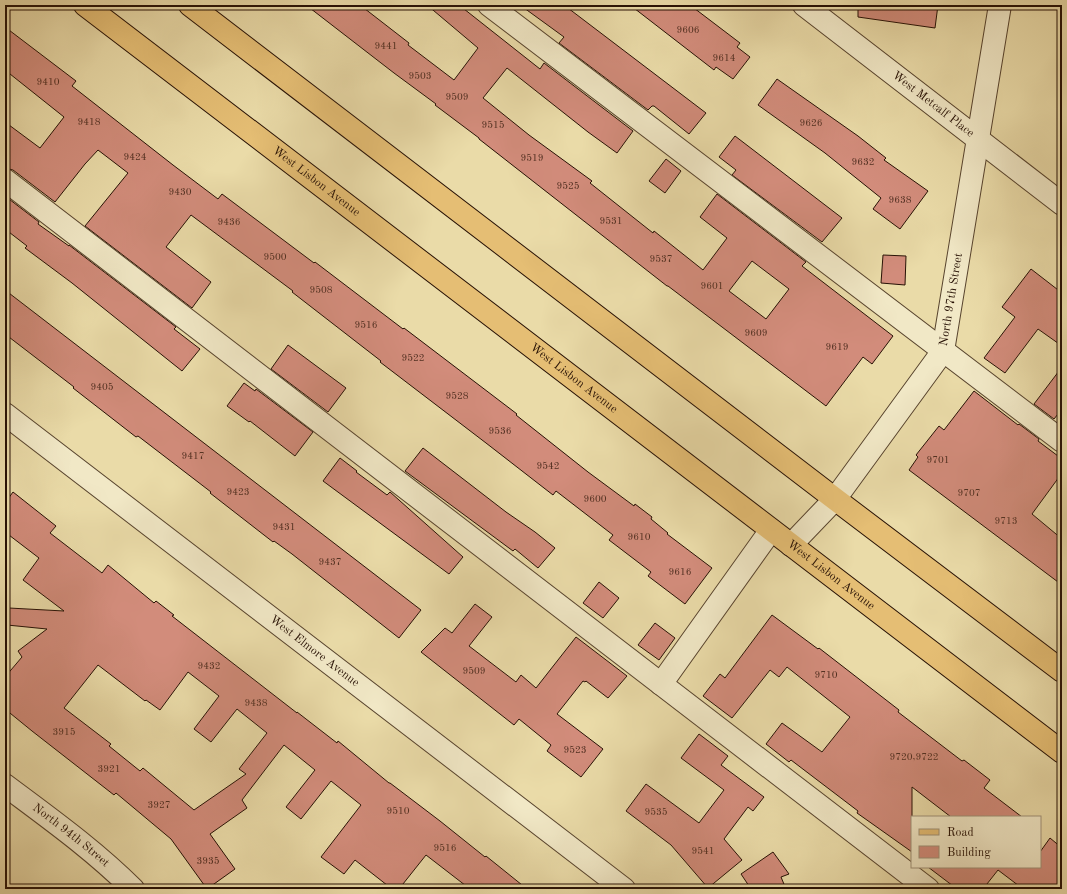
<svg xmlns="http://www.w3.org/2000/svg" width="1067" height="894" font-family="'Old Standard TT',serif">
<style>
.building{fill:#d28c7b;stroke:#271105;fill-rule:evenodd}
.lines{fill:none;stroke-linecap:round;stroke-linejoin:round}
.minor-casing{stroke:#58442e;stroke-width:24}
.major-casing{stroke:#271105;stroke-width:24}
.minor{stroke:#f1e8c6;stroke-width:22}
.major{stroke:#e5be74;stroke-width:22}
.labels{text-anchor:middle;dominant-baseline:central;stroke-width:3;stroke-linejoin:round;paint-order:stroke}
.number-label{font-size:10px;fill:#523022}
.street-label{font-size:12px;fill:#271105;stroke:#f1e8c6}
</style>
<rect width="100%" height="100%" fill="#eadba8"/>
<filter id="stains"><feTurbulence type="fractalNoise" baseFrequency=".005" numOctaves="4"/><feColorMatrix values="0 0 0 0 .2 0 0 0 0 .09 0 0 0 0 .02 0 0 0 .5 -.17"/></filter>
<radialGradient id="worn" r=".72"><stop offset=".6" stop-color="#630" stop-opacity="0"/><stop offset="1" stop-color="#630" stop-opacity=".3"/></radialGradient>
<!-- building -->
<g class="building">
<path d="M306,5H360L409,43L408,45L454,80L478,48L427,5H459L540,69L544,63L633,131L617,153L588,132L507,68L483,98L529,135L592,181L590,183L653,233L654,231L703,270L727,238L700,217L717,194L806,262L802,266L893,336L872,364L863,357L826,406L668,286H667L479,139V138L435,105L436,104L394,73ZM752,261L789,289L766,319L729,291Z"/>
<polygon points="520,5 564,5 706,113 689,134 654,106 652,106 648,110 559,43 564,37"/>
<polygon points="630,5 690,5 740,43 737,47 750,57 733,79 716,67 714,70"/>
<polygon points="858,5 938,5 935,28 858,17"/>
<polygon points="5,27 76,81 72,86 173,165 218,199 222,194 314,263 315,262 403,329 404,328 517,414 516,415 588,472 634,506 635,504 652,517 651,519 668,533 667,534 712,568 685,604 648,576 651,572 609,540 613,535 556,491 553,495 486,443 380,362 381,361 292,292 293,291 191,215 166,247 211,282 192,308 85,226 128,173 98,150 85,164 55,202 13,170 5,168 5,122 40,148 64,117 5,70"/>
<polygon points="777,79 858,136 886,158 884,160 928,191 900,229 873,209 881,198 825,153 758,105"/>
<polygon points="735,136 842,218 822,242 732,175 736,170 719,157"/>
<polygon points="666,159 681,171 665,193 649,181"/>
<polygon points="5,196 39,222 38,224 69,246 69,245 176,327 174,329 200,349 182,371 72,283 25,248 27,246 5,229"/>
<polygon points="883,255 906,256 905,285 881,283"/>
<polygon points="1031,269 1062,293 1062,346 1038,329 1005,373 984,358 1015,317 1002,307"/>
<polygon points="5,290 421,610 399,638 292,554 274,541 273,542 210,493 211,492 138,436 136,437 73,388 74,387 5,334"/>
<polygon points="288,345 346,388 328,412 271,369"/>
<polygon points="1062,367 1062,409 1054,419 1034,404"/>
<polygon points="244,383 255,391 256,389 313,432 295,456 250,421 249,422 227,406"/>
<polygon points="974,391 1018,425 1019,424 1039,439 1038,441 1062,459 1062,473 1032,514 1062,539 1062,585 909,470 918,457 916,455 939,426 944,430"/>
<polygon points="423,448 506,512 535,532 555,548 538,568 515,549 513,551 405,471"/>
<polygon points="340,458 357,471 356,472 387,495 390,492 463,557 449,574 323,481"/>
<path d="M13,492L56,526L50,533L102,573L108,565L154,603L156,601L174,615L172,616L297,713V712L337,743L338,741L389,783H390L440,821L485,857L486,856L527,889H470L426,855L399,889H392L355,860L344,874L321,857L361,805L331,781L301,819L286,807L315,770L284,745L242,800L247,808L210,834L235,869L207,889L171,839L116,793L114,795L32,731L5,709V677L22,657L18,651L47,629L7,625L9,608L64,611L23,580L39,558L5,532V503ZM98,665L145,701L146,700L160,710L188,672L219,696L194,729L211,742L237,709L267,733L239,769L246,774L194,810L143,768L140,771L109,746L111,744L64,708Z"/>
<polygon points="599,582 619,598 603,618 583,603"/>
<polygon points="475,604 492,617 469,646 516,682 521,675 536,688 576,637 627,676 608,698 586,681 585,682 583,681 557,714 603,749 581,777 547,751 551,745 519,719 514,725 421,652 445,628 452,633"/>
<polygon points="772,615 818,649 819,648 899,710 898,712 962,761 964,760 990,780 984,788 1022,817 951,817 912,787 912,852 857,813 858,811 791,760 789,762 766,744 782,723 822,752 850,717 787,667 779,677 770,670 732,718 703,696 720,674 725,678"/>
<polygon points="655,623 675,638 659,660 638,645"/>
<polygon points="699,734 728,756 721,765 764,797 753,811 748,807 724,839 742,860 708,888 671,845 626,811 646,784 699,823 724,790 681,758"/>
<polygon points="1050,838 1062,848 1062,879 1054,889 1023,889 998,870 983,889 957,889 928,867 1040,867 1040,852"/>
<polygon points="773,852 789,874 781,877 786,889 751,889 741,874"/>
</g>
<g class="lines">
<!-- minor casing -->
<g class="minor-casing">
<g id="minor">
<polyline points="489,5 1062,441"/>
<path id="s1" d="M804,5L1062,204"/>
<polyline points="5,180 928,889"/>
<path id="s2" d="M5,414L624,889"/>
<path id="s3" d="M791,545L835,499L943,351L1000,5"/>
<polyline points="661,684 771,530"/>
<path id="s4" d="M5,785C49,818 94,850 133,889"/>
</g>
</g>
<!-- major casing -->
<g class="major-casing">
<g id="major">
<path id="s5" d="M85,5L1062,752"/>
<polyline points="190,5 835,499 1062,671"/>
</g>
</g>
<!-- minor -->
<use href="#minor" class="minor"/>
<!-- major -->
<use href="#major" class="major"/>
</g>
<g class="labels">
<!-- number labels -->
<g class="number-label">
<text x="688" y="30">9606</text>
<text x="386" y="46">9441</text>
<text x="724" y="58">9614</text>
<text x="420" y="76">9503</text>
<text x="48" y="82">9410</text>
<text x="457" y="97">9509</text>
<text x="89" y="122">9418</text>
<text x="811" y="123">9626</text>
<text x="493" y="125">9515</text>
<text x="135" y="157">9424</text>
<text x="532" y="158">9519</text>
<text x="863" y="162">9632</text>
<text x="568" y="186">9525</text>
<text x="180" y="192">9430</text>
<text x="900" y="200">9638</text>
<text x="611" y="221">9531</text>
<text x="229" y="222">9436</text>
<text x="275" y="257">9500</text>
<text x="661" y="259">9537</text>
<text x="712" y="286">9601</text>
<text x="321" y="290">9508</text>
<text x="366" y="325">9516</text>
<text x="756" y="333">9609</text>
<text x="837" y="347">9619</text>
<text x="413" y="358">9522</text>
<text x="102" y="387">9405</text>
<text x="457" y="396">9528</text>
<text x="500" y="431">9536</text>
<text x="193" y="456">9417</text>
<text x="938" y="460">9701</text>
<text x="548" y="466">9542</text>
<text x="238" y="492">9423</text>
<text x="969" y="493">9707</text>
<text x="595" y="499">9600</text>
<text x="1006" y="521">9713</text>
<text x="284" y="527">9431</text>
<text x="639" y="537">9610</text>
<text x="330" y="562">9437</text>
<text x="680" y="572">9616</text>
<text x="209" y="666">9432</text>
<text x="474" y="671">9509</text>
<text x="826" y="675">9710</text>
<text x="256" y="703">9438</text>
<text x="64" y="732">3915</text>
<text x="575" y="750">9523</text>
<text x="914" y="757">9720,9722</text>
<text x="109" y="769">3921</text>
<text x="159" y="805">3927</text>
<text x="398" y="811">9510</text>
<text x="656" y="812">9535</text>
<text x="445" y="848">9516</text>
<text x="703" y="851">9541</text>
<text x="208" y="861">3935</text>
</g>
<!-- street labels -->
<g class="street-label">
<text stroke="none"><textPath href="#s1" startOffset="163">West Metcalf Place</textPath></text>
<text stroke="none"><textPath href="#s5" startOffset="291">West Lisbon Avenue</textPath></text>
<text stroke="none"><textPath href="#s3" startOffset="299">North 97th Street</textPath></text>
<text stroke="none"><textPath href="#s5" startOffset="615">West Lisbon Avenue</textPath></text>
<text stroke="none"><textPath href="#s5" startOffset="939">West Lisbon Avenue</textPath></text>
<text stroke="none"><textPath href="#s2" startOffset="390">West Elmore Avenue</textPath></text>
<text stroke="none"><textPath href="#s4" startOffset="83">North 94th Street</textPath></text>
</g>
</g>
<!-- margin -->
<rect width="1067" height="894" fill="none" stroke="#eadba8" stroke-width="20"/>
<rect x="6" y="6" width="1055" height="882" fill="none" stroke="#271105" stroke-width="2"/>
<rect x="10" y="10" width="1047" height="874" fill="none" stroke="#271105"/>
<!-- legend -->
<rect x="911" y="816" width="130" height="52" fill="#f1e8c6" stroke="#a09279"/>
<rect x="919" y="829" width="20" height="6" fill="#e5be74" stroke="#a09279"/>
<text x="947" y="836" font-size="12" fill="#271105">Road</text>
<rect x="919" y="846" width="20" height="12" fill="#d28c7b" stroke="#a09279"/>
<text x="947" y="856" font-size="12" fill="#271105">Building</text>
<rect width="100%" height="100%" filter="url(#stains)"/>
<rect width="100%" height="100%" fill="url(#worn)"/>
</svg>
